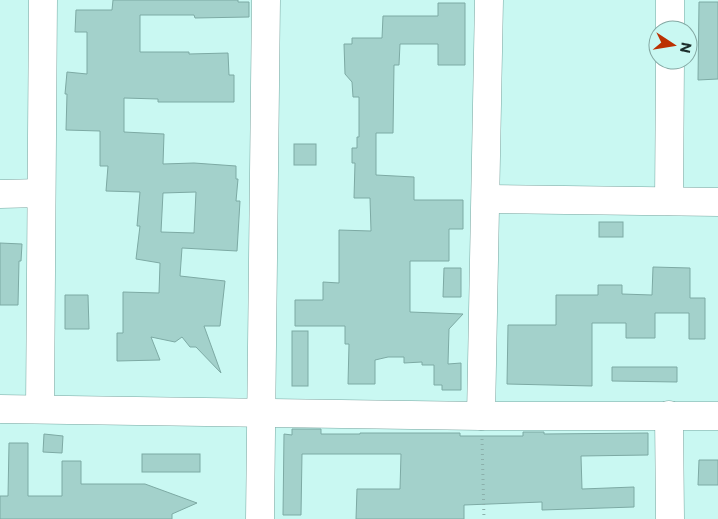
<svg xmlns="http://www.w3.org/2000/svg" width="718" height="519" font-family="Commissioner,sans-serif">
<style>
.building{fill:#a3d1cb;stroke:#7daaa4;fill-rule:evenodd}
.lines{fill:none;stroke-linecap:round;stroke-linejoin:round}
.minor-casing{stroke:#79a6a0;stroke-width:29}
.path{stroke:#8bb0ab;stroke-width:3;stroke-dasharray:1 4;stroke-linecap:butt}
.minor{stroke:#fff;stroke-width:28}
</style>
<rect width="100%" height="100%" fill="#c9f8f2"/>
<!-- building -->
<g class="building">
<path d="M113,0H238V2H249V17L195,18L194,15H140V52H189V54L228,53L229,75H234V102H158V99L124,98V132L164,134L163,164L194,163L236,166V179H238L236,201H240L237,251L182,248L180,276L225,281L220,326H204L221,373L196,347H190L182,337L175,342L151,337L160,360L117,361V333H123V292L159,293L160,263L136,259L140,226H137L140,192L106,191L108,166H100V131L66,130L67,94H65L67,72L87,74V32H75L76,10H112ZM196,192L194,233L161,232L163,193Z"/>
<polygon points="699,2 718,2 718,79 698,80"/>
<polygon points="438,3 465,3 465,65 438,65 438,44 400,44 399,65 394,65 393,133 376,133 376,175 414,177 414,200 463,200 463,229 449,229 449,261 410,261 410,312 463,314 449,329 448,364 461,363 461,390 442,390 442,385 434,385 434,365 422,365 422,362 404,363 404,357 388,357 375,360 375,384 348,384 349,344 345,344 345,326 295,326 295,300 323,300 323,282 339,283 339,230 371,231 370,198 354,198 355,163 352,163 352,148 357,148 357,137 359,137 359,97 353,97 352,82 345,74 344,44 352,44 352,38 382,38 383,16 438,16"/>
<rect x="294" y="144" width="22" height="21"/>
<rect x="599" y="222" width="24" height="15"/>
<polygon points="0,243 22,244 21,261 19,261 18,305 0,305"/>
<polygon points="653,267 690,268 690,298 705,298 705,339 689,339 689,313 655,313 655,338 626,338 626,323 592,323 592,386 507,384 508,325 556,325 556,295 598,295 598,285 622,285 622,294 652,295"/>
<polygon points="444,268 461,268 461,297 443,297"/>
<polygon points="65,295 88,295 89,329 65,329"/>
<rect x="292" y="331" width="16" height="55"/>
<polygon points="612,367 677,367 677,382 612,381"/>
<polygon points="292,429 321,429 321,434 360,434 360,433 460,433 460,436 523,436 523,432 544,432 544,434 648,433 648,455 581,456 582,489 634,487 634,507 542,510 542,502 464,505 464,519 356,519 357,489 400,489 401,454 302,454 301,515 283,515 284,434 292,435"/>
<polygon points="44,434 63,436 62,453 43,452"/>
<polygon points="9,443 28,443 28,496 62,496 62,461 81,461 81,484 145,484 197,503 172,514 172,519 0,519 0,496 8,496"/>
<rect x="142" y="454" width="58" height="18"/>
<polygon points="699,460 718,460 718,485 698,485"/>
</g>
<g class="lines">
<!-- minor casing -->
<g class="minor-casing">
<g id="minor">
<polyline points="670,30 670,0"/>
<polyline points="0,194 41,193"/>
<polyline points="487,199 718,202"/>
<polyline points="669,201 670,60"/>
<polyline points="0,409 481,416 718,416"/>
<polyline points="40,409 43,0"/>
<polyline points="669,415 670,519"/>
<polyline points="481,416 489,0"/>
<polyline points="260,519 266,0"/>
</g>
</g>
<!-- path -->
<polyline class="path" points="482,439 484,519"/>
<!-- minor -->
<use href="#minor" class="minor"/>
</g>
<!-- north arrow -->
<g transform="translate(673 45) rotate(102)"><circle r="24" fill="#c9f8f2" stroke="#84a8a3"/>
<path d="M0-4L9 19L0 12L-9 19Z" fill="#bb3102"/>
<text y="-8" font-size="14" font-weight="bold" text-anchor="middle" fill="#1d2f2d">N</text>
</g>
</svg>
